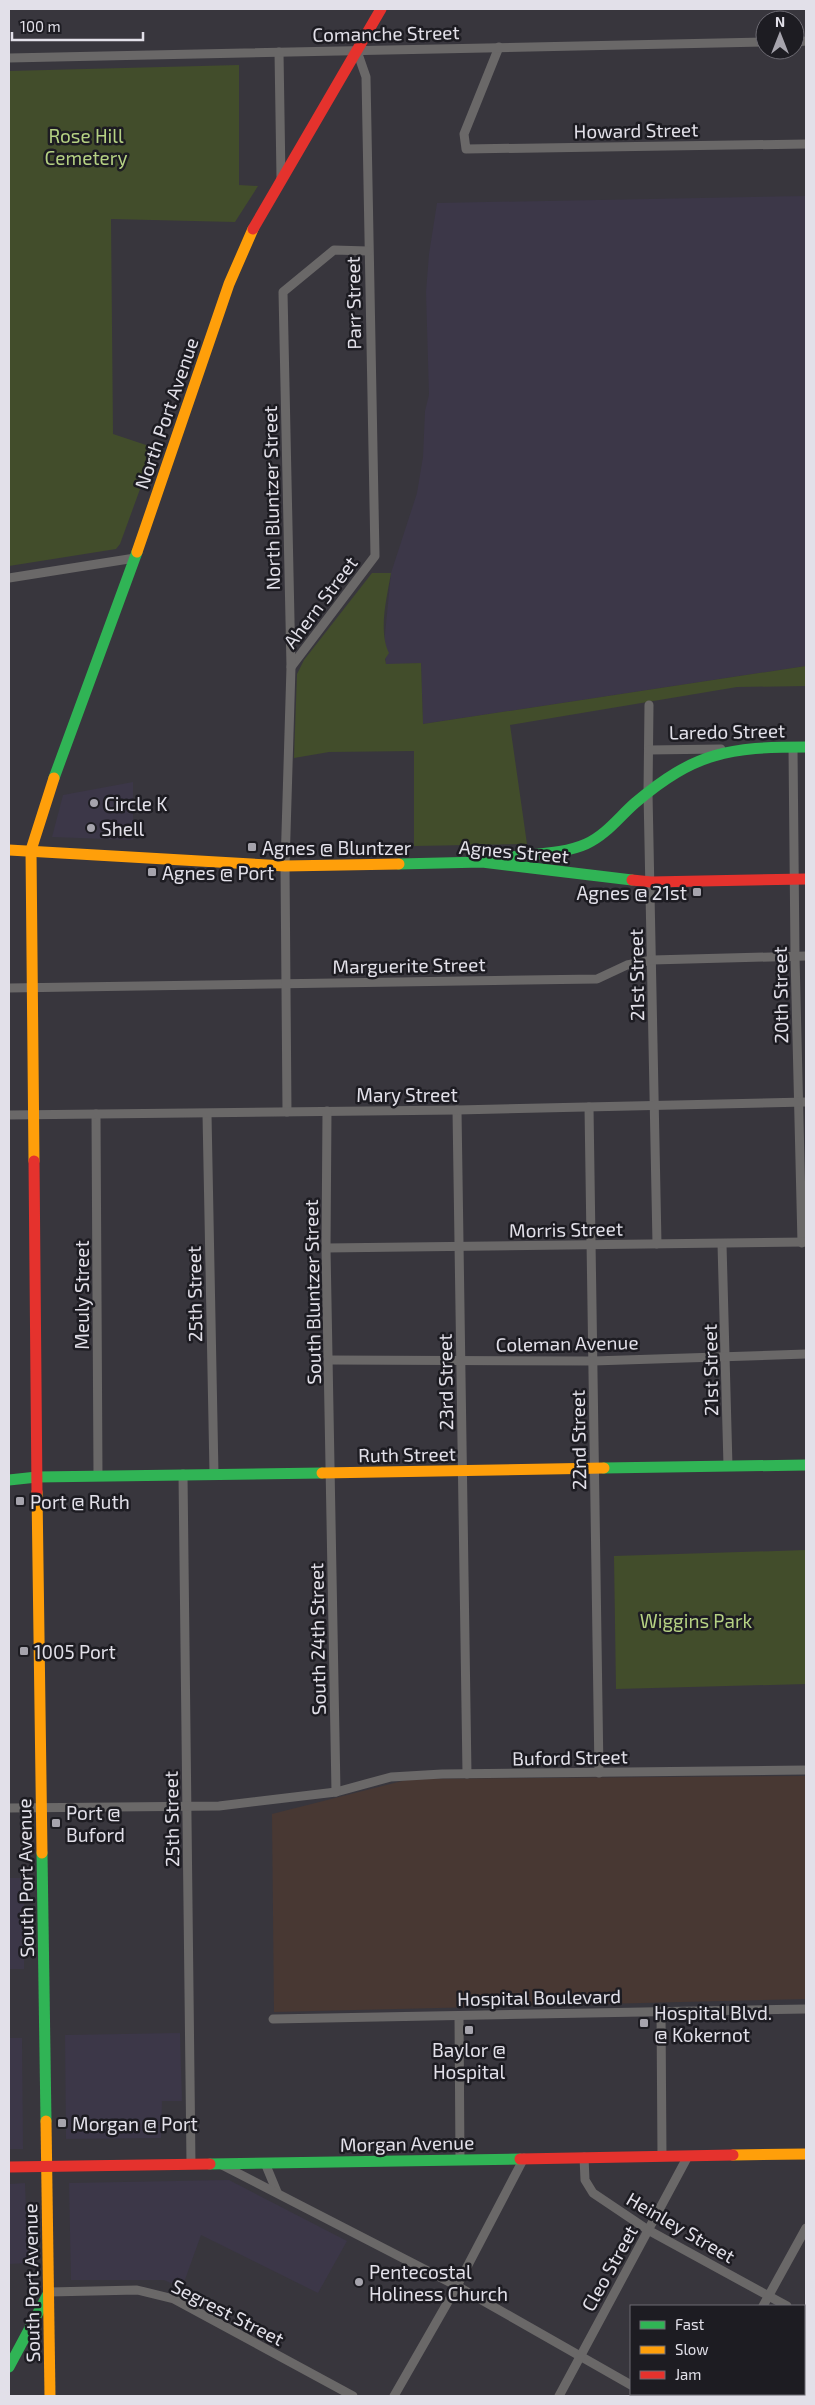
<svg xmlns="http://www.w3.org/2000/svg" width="815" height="2405" font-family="'Exo 2',sans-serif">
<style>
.built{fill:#3c3748}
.medical{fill:#483833}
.green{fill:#424d2b}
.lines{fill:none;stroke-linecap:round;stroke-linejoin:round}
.street{stroke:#6a6868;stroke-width:9}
.fast{stroke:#30b455;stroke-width:11}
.slow{stroke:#ff9f0a;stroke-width:11}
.jam{stroke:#e5322d;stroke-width:11}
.poi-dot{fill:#a6a4ad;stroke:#1d1c22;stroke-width:2}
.labels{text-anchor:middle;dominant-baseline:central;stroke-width:5;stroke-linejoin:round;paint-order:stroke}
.street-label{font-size:19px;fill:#e2e0e9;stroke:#1d1c22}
.park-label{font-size:19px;fill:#b5d183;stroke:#1d1c22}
.poi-label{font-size:19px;fill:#e2e0e9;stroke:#1d1c22;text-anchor:start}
</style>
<rect width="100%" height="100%" fill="#38363d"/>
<!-- built -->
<g class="built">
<polygon points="806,196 806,666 423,724 421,663 386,665 384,644 391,573 417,493 423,457 425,411 429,395 426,292 429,254 437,203"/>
<polygon points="133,782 133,840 52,837 63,795"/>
<rect x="9" y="1878" width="15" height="91"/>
<polygon points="180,2033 182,2101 162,2101 161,2138 66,2139 65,2035"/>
<polygon points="9,2038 22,2038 23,2149 9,2149"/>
<polygon points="229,2180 347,2241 318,2293 201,2235 182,2288 164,2280 71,2280 69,2183"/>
<polygon points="25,2183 28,2263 9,2264 9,2184"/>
</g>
<!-- medical -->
<polygon class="medical" points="806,1776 806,1999 274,2012 272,1814 410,1779"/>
<!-- green -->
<g class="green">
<polygon points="239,65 239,185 258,186 235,222 111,219 113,434 155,448 120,544 116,549 9,566 9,71"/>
<path d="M372,573H391C387,597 378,631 389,653L385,659L386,664L421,663L423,724L806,666V686L737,687L510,725L527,844L414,846V751L329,752L294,758L297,674L304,660Z"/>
<polygon points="806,1550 806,1684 616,1689 614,1556"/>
</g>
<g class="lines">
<!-- street -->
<g class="street">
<polyline points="795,42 806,41"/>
<polyline points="499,47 464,134 466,149 806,144"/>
<polyline points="279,52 281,178"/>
<polyline points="9,58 765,42"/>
<polyline points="9,578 135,558"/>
<polyline points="291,667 375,556 366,77 357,51"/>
<polyline points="649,705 648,793 657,1244"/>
<polyline points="793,747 795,956 802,1243"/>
<polyline points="649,750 721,749"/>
<polyline points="9,988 597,979 627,965 652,960 806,956"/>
<polyline points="589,1107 599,1773"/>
<polyline points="457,1110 467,1774"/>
<polyline points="287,1112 285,866 291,667 283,292 334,250 368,251"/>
<polyline points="96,1114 98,1476"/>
<polyline points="207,1114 214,1474"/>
<polyline points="9,1115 457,1110 806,1102"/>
<polyline points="722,1244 728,1466"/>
<polyline points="326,1248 806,1242"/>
<polyline points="329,1360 593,1361 806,1354"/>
<polyline points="183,1474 191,2164"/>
<polyline points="336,1792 391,1777 442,1774 806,1770"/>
<polyline points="9,1808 219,1806 336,1792 326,1248 327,1111"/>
<polyline points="661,2011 662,2156"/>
<polyline points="459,2016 460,2159"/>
<polyline points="273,2019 806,2009"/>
<polyline points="584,2157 585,2180 593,2193 648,2230 787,2306"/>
<polyline points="265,2163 277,2192"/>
<polyline points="222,2165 457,2286 631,2385"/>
<polyline points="49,2292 137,2290 174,2299 353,2396"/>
<polyline points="763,2306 806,2228"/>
<polyline points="804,2315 806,2317"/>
<polyline points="648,2394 652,2396"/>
<polyline points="394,2396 457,2286 524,2158"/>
<polyline points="559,2396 688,2156"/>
<polyline points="714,2396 716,2394"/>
</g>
<!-- fast -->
<g class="fast">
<polyline points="54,778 137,552"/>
<path d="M493,860C523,853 559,856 586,844C606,835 619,817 635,803C695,752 729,747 806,747"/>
<polyline points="399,864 482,862 632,880"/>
<polyline points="604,1468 806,1465"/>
<polyline points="9,1480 37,1477 322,1473"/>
<polyline points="42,1853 46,2121"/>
<polyline points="210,2164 520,2159"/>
<polyline points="9,2367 48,2294"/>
</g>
<!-- slow -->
<g class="slow">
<polyline points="137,552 229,284 253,229"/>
<polyline points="9,850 285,866 399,864"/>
<polyline points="34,1161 31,850 54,778"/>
<polyline points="322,1473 604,1468"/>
<polyline points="37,1492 42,1853"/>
<polyline points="46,2121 50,2396"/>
<polyline points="733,2155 806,2154"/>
</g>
<!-- jam -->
<g class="jam">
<polyline points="253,229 381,9"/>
<polyline points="632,880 651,882 806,879"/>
<polyline points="34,1161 37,1492"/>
<polyline points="520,2159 733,2155"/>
<polyline points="9,2167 210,2164"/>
</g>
</g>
<!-- markers -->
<g class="poi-dot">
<circle cx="94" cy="803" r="5"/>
<circle cx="91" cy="828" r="5"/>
<rect x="247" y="842" width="10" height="10" rx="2.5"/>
<rect x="147" y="867" width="10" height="10" rx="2.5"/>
<rect x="692" y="887" width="10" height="10" rx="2.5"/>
<rect x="15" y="1496" width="10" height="10" rx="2.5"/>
<rect x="19" y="1646" width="10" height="10" rx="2.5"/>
<rect x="51" y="1818" width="10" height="10" rx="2.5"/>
<rect x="639" y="2018" width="10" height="10" rx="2.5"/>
<rect x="464" y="2025" width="10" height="10" rx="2.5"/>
<rect x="57" y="2118" width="10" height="10" rx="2.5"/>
<circle cx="359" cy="2282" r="5"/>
</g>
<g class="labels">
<!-- street labels -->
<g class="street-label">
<text transform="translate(386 33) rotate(-1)">Comanche Street</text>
<text transform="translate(636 130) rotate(-1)">Howard Street</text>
<text transform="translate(353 303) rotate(-91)">Parr Street</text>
<text transform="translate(166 413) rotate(-71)">North Port Avenue</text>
<text transform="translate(271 498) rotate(-91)">North Bluntzer Street</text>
<text transform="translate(320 602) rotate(-53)">Ahern Street</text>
<text transform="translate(727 731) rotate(-1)">Laredo Street</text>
<text transform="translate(514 851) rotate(5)">Agnes Street</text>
<text transform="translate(409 965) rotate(-1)">Marguerite Street</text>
<text transform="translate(636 975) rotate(-91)">21st Street</text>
<text transform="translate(780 995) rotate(-91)">20th Street</text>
<text x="407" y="1094">Mary Street</text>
<text transform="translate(566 1229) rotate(-1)">Morris Street</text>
<text transform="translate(312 1292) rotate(-91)">South Bluntzer Street</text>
<text transform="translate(194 1294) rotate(-91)">25th Street</text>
<text transform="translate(81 1295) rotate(-90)">Meuly Street</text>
<text transform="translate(567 1343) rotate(-1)">Coleman Avenue</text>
<text transform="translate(710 1370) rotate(-91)">21st Street</text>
<text transform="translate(445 1382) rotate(-91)">23rd Street</text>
<text transform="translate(578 1440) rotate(-91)">22nd Street</text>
<text transform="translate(407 1454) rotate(-1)">Ruth Street</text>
<text transform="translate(317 1639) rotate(-91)">South 24th Street</text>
<text transform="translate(570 1757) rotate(-1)">Buford Street</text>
<text transform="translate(171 1819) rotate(-91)">25th Street</text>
<text transform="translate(25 1878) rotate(-91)">South Port Avenue</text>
<text transform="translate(539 1997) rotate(-1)">Hospital Boulevard</text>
<text transform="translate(407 2143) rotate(-1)">Morgan Avenue</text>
<text transform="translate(681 2227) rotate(30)">Heinley Street</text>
<text transform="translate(609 2268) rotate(-61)">Cleo Street</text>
<text transform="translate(31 2283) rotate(-91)">South Port Avenue</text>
<text transform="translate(228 2312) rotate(27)">Segrest Street</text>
</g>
<!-- park labels -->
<g class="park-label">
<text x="86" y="135">Rose Hill<tspan x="86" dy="22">Cemetery</tspan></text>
<text x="696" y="1620">Wiggins Park</text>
</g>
<!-- poi labels -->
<g class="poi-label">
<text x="104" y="803">Circle K</text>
<text x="101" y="828">Shell</text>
<text x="262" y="847">Agnes @ Bluntzer</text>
<text x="162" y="872">Agnes @ Port</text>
<text x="687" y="892" text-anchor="end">Agnes @ 21st</text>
<text x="30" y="1501">Port @ Ruth</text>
<text x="34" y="1651">1005 Port</text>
<text x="66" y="1812">Port @<tspan x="66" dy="22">Buford</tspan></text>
<text x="654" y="2012">Hospital Blvd.<tspan x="654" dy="22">@ Kokernot</tspan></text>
<text x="469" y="2049" text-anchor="middle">Baylor @<tspan x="469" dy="22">Hospital</tspan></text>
<text x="72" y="2123">Morgan @ Port</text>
<text x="369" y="2271">Pentecostal<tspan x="369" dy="22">Holiness Church</tspan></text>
</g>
</g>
<!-- border -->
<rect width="815" height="2405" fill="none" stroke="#e2e0e9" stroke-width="20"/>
<!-- legend -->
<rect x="630" y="2305" width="175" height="90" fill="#1d1c22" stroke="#6c6a72"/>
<rect x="640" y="2321" width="25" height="8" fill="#30b455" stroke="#6c6a72"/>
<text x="675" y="2330" font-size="15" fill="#e2e0e9">Fast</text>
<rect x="640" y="2346" width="25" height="8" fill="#ff9f0a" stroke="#6c6a72"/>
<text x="675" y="2355" font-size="15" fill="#e2e0e9">Slow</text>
<rect x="640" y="2371" width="25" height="8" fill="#e5322d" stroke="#6c6a72"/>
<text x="675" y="2380" font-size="15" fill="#e2e0e9">Jam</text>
<!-- north arrow -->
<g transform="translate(780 35)"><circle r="24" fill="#1d1c22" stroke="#6c6a72"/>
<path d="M0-4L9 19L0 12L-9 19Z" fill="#a6a4ad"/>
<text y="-8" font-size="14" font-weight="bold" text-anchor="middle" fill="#e2e0e9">N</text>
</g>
<!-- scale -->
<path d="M12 32v8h131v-8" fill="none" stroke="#e2e0e9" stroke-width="2.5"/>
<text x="20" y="32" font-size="15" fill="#e2e0e9" stroke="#1d1c22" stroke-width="4" paint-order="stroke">100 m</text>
</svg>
